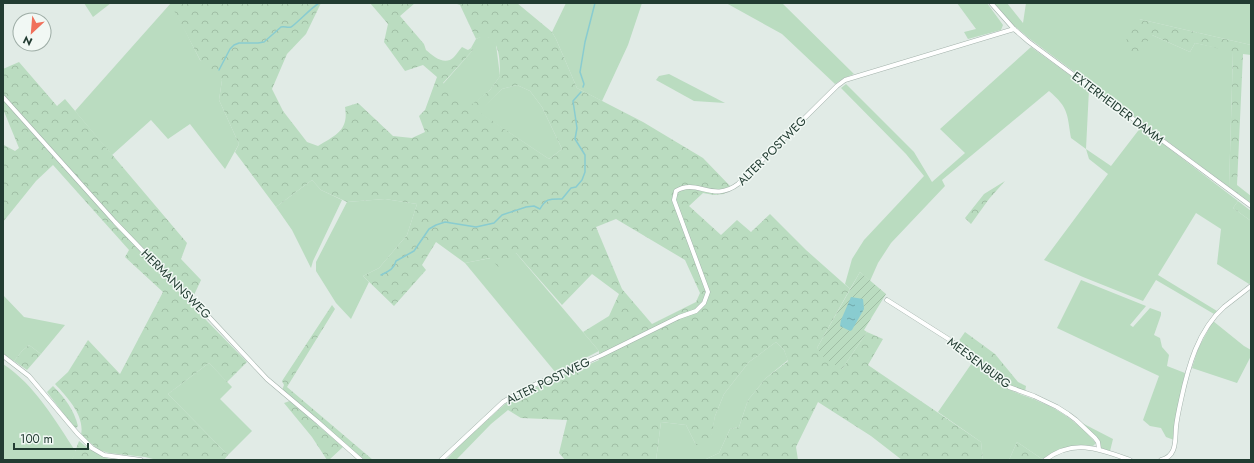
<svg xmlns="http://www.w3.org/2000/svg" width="1254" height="463" font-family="Jost,sans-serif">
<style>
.grass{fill:#badcc0}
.forest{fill:url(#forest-crowns);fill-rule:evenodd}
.garden{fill:url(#garden-furrows)}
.water{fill:url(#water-ripples)}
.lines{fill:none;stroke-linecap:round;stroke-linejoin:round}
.stream{stroke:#89ccd0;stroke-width:1.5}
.street-casing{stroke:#a4b3ac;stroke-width:5}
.street{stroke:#fff;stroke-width:4}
.labels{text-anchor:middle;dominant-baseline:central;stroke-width:3;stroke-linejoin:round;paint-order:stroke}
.street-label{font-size:12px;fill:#223c32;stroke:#f1f8f4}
</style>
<defs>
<pattern id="forest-crowns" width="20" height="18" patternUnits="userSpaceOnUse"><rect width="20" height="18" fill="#badcc0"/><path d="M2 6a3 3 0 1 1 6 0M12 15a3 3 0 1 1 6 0" fill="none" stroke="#a0bea5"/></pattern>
<pattern id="garden-furrows" width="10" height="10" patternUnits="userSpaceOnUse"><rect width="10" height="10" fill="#badcc0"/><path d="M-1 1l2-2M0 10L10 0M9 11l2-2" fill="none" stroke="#a0bea5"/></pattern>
<pattern id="water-ripples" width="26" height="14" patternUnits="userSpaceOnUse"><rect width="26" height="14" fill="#89ccd0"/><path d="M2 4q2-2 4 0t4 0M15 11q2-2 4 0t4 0" fill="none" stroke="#70a7a9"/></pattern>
</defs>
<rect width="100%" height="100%" fill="#e1ebe6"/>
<!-- grass -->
<g class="grass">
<polygon points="84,3 111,3 93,17"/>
<polygon points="171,3 200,60 222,80 219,100 239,144 225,169 190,124 168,139 151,120 112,155 75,111"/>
<polygon points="566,3 642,3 628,45 602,101 577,88 556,39 552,32"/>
<polygon points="726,3 782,3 854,74 844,78 835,84 782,34"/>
<polygon points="957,3 987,3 1003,25 1001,30 968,39 964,32 976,29"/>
<polygon points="994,3 1007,3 1023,23 1026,3 1251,3 1251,45 1139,19 1152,35 1190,52 1195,43 1233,51 1229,187 1030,39 1012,24"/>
<polygon points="483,36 492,38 496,44 500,76 490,90 471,106 443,84 473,50 471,48 476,39"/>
<path d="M1031,47L1089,89L1086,149L1111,166L1141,127L1238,201L1233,208L1251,221V283L1249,284L1217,264L1221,229L1196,213L1158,275L1217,311L1214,314L1156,280L1143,301L1083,277L1044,260L1108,174L1089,159L1086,149L1071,138C1067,114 1069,108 1049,91L942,180L945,186L891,243L878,263L870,281L860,272L850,289L845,284L852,259L864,240L924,176L906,154L841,88L846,84L914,152L932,182L965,153L940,129Z"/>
<polygon points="669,74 725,103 694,101 656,80 659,76"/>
<polygon points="517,85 530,91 542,107 562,149 549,159 478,112 502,89"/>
<polygon points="312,180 321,190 342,200 313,261 311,268 292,230 276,207"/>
<polygon points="385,199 417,204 407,235 379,268 363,276 369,282 351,319 336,303 316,271 316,262 347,202"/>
<polygon points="516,253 599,351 556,373 465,263"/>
<polygon points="1081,280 1146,306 1130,325 1133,327 1150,308 1161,312 1161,315 1154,335 1160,338 1162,347 1169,355 1167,366 1185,373 1174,426 1174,440 1166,437 1161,428 1150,426 1143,420 1159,376 1057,328"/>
<polygon points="3,295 24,317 65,325 41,354 29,345 22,351 14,361 3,354"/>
<polygon points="1213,321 1244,346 1251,350 1251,356 1237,383 1192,368 1198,349"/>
<polygon points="776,342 784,350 788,360 766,378 748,400 739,427 730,429 719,453 704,460 656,460 661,422 686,425 696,445 709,445 715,416 724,394 749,362"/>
<path d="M974,360C985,370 996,382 1009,389C1019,395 1030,397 1040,402C1063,411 1080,425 1096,443L1093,446C1072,444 1060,448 1042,459L1017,442L1009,460H983L981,442L938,412Z"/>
<polygon points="209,363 232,387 220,399 252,431 228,455 168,394"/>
<path d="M3,364C35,385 55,420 76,452L72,460H3Z"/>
<polygon points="1082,423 1113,439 1110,451 1101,448 1099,441"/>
</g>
<!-- forest -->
<g class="forest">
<path d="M170,3H321L306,34L287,54L272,89L283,111L307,142L318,146C336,135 349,130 345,107L358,103L393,136L412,138L425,132L419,116L425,110L437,77L423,65L405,71L384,42L388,24L370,3H415L400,16L424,44L426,50C434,57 445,66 454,57C457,54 459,50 462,47L468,50L471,48L473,50L443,83L471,105L490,90L500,76C500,60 500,29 476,39L460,5L454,3H517L552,32L556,39L577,88L643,122L703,158L731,187L724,194L714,195L703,193L689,206L721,235L737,220L751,232L770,214L806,250L850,289L817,348L842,369L867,332L883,339L868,365L981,442L983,460H902L871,436L818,402L796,447L798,460H704L719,453L730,429L739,427L748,400L766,378L788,361L784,350L776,342L749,362L724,394L715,416L710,445H696L686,425L661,422L656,460H565L559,453L567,420L521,418L508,410L491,424L456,460H446L462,443L505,404L530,390L599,360V351L583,332L609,316L619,294L592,274L562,305L516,253L501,270L490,258L465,263L436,242L422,265L426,270L394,306L363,276L379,268L407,235L417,204L385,199L347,202L321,190L312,180L276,207L235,152L239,144L219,100L222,80L206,71ZM517,85L530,91L542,107L562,149L549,159L479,112L502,89ZM616,219L685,260L700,293L696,302L652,324L622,289L596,227Z"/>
<polygon points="1139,19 1251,45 1251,55 1243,54 1237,185 1251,196 1251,203 1229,187 1233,52 1195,43 1190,52 1152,35 1138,54 1122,47"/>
<path d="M19,62L57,106L65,99L187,243L181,259L201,280L194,295L190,296L170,276L168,281L247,362L227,382L209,363L168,394L228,455L224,460H157L145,457L109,453L99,450L81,435C85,416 68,398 55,384L68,372L88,340L120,374L163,292L125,257L129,250L53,165L36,181L3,222V146L4,145L15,151L19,148L3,109V69Z"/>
<polygon points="1005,181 989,199 971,224 965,218 984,194"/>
<polygon points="1238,201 1251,211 1251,221 1233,208"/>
<polygon points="332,305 335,309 287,387 373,460 364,460 282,390 284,385 282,381"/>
<polygon points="965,332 995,354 1018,382 1026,386 1025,392 1011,387 958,342"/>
<polygon points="29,345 41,354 27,370 14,361 22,351"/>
<path d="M53,386C65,398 74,410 78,426L76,428L73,426L47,392Z"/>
<polygon points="290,401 343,447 329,460 327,460 312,437 284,403"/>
<polygon points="79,441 89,449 111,460 72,460"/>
<polygon points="1017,442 1042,459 1040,460 1009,460"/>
</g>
<!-- garden -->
<polygon class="garden" points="860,272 886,294 864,330 867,332 842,369 825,359 817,348"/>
<!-- water -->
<polygon class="water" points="851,297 863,299 864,309 852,330 850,331 840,326 841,320"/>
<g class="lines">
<!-- stream -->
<g class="stream">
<polyline points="340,3 349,3"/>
<path d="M219,70L230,49L234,45L239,43H258L264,42L281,27C285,26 287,28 291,27C295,25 311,8 319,3"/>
<polyline points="583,87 584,84 580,72 585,42 595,3"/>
<path d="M381,275C389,271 394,269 396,261L414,251L429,229L436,225L445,222L476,227L494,223L502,215L526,207L534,206L540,209C546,198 550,199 562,199L571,188L576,187L582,180L585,172V155L575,139L577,128L573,101L581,92"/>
</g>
<!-- street casing -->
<g class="street-casing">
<g id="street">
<polyline points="991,3 1014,29 1029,42 1251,206"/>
<polyline points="3,97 115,222 167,276 194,301 267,379 318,422 361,460"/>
<polyline points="887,300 950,340 1009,387 1034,396 1057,407 1068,414 1076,420 1095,438 1098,442 1099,449"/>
<polyline points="3,356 29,376 77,433 92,448 104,455 141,460"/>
<path d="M441,460L503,402L525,389L602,355L679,317L696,311L704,303L708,292L674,200L676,191C697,178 713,203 738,184L837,86L845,80L1014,29"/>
<path d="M1045,460C1074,438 1100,449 1130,460"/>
<path d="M1161,460C1177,456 1175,441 1176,427C1177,418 1179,409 1181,400C1188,367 1198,330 1224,307C1233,300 1242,293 1251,286"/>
</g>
</g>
<!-- street -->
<use href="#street" class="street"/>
</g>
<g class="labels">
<!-- street labels -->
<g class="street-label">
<text transform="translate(1118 108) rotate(37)">EXTERHEIDER DAMM</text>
<text transform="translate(772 151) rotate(-45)">ALTER POSTWEG</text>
<text transform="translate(176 284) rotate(45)">HERMANNSWEG</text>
<text transform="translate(979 363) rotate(37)">MEESENBURG</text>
<text transform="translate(548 381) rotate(-26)">ALTER POSTWEG</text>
</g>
</g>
<!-- border -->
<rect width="1254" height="463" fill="none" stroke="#223c32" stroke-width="8"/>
<!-- north arrow -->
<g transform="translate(32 32) rotate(206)"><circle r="19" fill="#f1f8f4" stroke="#9eada6"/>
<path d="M0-3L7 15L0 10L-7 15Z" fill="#f0705b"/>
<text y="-6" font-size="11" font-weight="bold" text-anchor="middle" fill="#223c32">N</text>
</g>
<!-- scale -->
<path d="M14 443v6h74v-6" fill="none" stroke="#223c32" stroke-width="2"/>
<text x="20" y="443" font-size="12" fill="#223c32" stroke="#f1f8f4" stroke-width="3" paint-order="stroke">100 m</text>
</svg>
